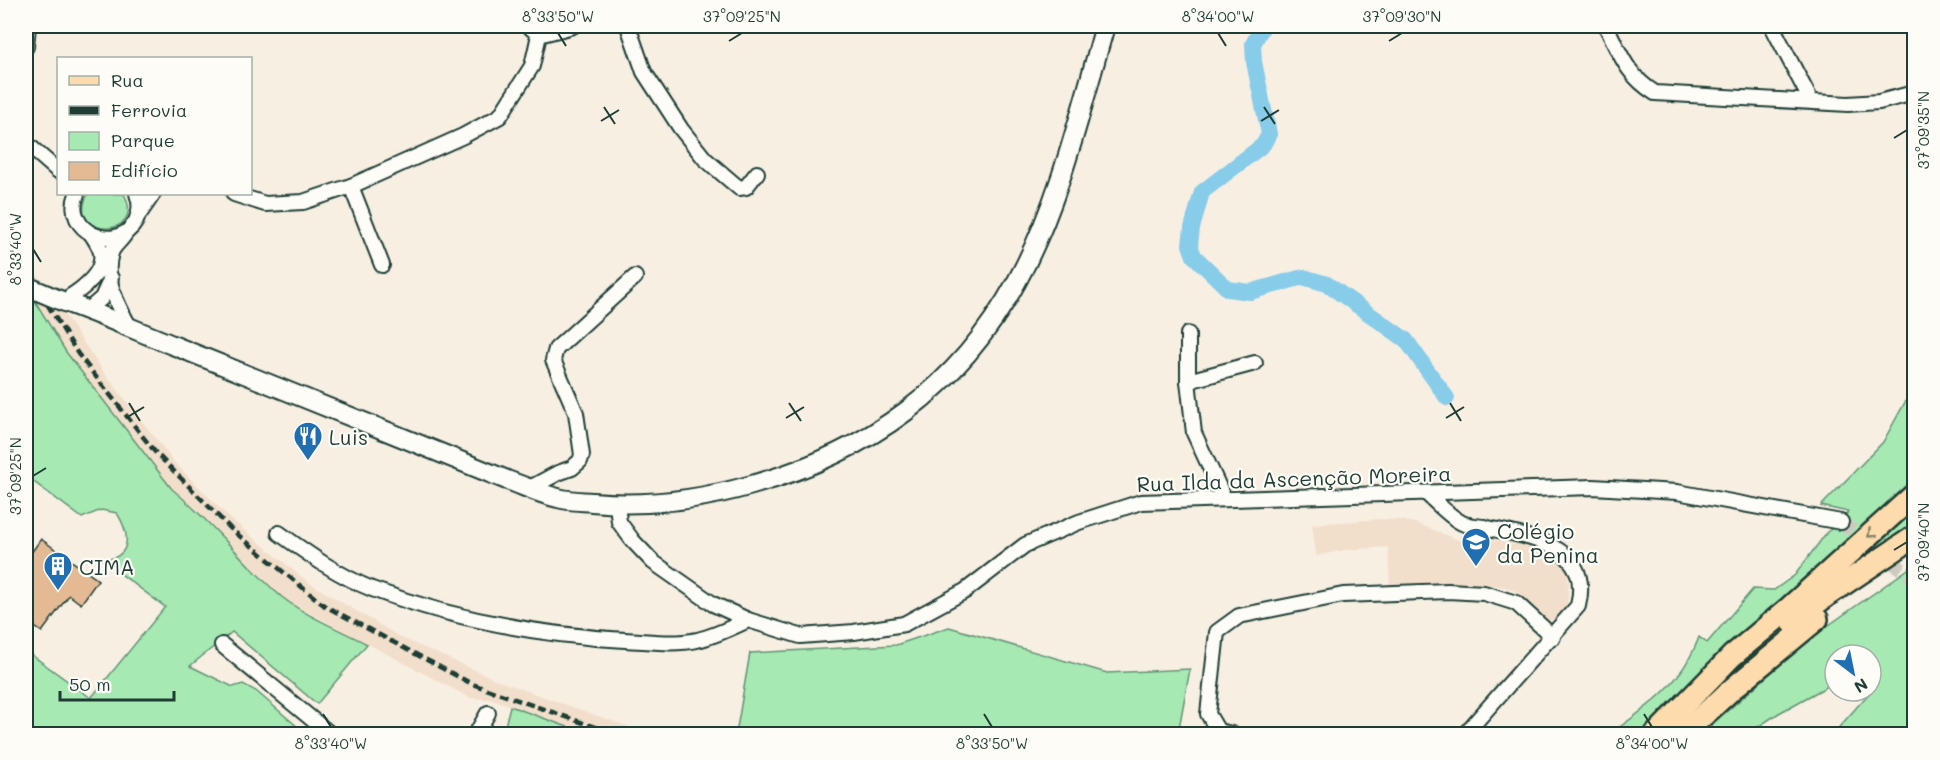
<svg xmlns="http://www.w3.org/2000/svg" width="1940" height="760" font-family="Mali,sans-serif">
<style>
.built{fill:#f2dfcb}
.green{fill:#a6e9b3;stroke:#629374;stroke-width:1.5}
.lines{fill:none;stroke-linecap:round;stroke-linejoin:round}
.canal{stroke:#87cce9;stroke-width:16}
.building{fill:#e3ba94;stroke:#1f3d34;stroke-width:1.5}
.minor-tunnel{stroke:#cdcbc0;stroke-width:14;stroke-dasharray:14 7;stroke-linecap:butt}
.minor-casing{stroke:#1f3d34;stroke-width:18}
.secondary-casing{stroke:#1f3d34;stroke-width:22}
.primary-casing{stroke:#1f3d34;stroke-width:26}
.minor{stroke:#fdfcf7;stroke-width:14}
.secondary{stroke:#fdfcf7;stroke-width:18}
.primary{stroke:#fedbac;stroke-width:21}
.rail{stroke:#1f3d34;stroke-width:4.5;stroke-dasharray:9 4.5;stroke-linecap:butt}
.secondary-bridge-casing{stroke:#1f3d34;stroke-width:22;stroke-linecap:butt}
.secondary-bridge{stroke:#fdfcf7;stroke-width:18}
.oneway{stroke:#83846a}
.ticks{fill:none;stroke:#1f3d34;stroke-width:2}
.labels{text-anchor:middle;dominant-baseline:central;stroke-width:4.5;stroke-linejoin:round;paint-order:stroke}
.poi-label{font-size:21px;fill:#1f3d34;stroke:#fdfcf7;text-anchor:start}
.street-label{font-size:21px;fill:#1f3d34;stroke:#fdfcf7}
.neatline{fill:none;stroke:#1f3d34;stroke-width:2}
.ticks-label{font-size:15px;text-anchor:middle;fill:#1f3d34}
</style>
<rect width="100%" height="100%" fill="#f8efe3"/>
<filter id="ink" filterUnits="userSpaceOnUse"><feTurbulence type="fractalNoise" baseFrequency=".0167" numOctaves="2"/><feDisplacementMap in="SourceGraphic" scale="12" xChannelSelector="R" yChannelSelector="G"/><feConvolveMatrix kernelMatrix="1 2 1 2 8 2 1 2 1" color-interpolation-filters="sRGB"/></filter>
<g filter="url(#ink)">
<!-- built -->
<g class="built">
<polygon points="26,259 106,375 175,463 231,519 308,582 402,638 502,682 649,734 587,734 495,700 470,698 294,605 277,593 193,506 172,489 66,352 26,285"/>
<polygon points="1382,519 1401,520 1419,524 1461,541 1506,540 1542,549 1554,555 1567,572 1569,583 1567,608 1560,617 1548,621 1540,617 1520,594 1506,587 1488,585 1390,588 1388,547 1345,550 1316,556 1312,524"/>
</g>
<!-- green -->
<g class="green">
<path d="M88,194H124C148,239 64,240 88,194Z"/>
<path d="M26,293L32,296L66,352L172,489C210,520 240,559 276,592C300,614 339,629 367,644L317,704L232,632L190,666L233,687L243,684L256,691L306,734H26V651L91,698L165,607L102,560C133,558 130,534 117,513L101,510L82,518L26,476Z"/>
<path d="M1914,386V484L1765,617L1649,734H1610C1648,707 1682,684 1699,637L1707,643L1753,589L1774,590L1795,575L1827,532L1841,522L1848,512L1821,506L1883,442Z"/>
<polygon points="1914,505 1914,525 1802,604"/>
<polygon points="1914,565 1914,734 1833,734 1871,691 1873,686 1871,683 1871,655 1835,655 1835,682 1779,713 1747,734 1701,734 1812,637"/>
<polygon points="949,627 1107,673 1190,669 1178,734 736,734 750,653 896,645"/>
<polygon points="510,706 587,734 503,734"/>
</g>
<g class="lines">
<!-- canal -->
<polyline class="canal" points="1263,26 1253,44 1254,62 1269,134 1263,145 1202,192 1192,228 1190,245 1194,256 1228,289 1250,292 1303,277 1327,284 1406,340 1447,398"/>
</g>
<!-- building -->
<polygon class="building" points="41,539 98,580 81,604 69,595 42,632 26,621 26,560"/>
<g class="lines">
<!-- minor-tunnel -->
<polyline class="minor-tunnel" points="1841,522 1914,579"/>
<!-- minor casing -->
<g class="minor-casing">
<g id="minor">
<polyline points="628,26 644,72 681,129 705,159 739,188 746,187 757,173"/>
<path d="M1606,26C1620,53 1627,76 1655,93L1848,104L1879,102L1914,93"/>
<polyline points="1772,26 1811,101"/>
<polyline points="539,35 573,26"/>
<polyline points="26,47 28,26"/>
<polyline points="26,143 58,171"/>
<polyline points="351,186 382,265"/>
<path d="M77,194C62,231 116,256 136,221C140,212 141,203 137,194"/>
<polyline points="234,194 265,204 303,202 351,186 463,136 500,116 532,66 539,35 529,26"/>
<polyline points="140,213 153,194"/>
<path d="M125,234C121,241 113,246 111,253C103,278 118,306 129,326"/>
<path d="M62,301C76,294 99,278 101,261C103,251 97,243 92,235"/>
<polyline points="88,310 102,298 111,278"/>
<polyline points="1188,334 1188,381"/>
<polyline points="528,489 558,473 572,468 580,461 582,455 576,413 553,360 556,349 635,277"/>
<path d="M1426,493C1436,502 1450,517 1462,523C1468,526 1477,526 1484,527C1528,537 1593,544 1578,606L1465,734"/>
<polyline points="1224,498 1194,433 1188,381 1255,363"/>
<polyline points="617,504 619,522 633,541 653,562 713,604 748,620 800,636 854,632 904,624 965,591 1025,545 1079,522 1141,502 1593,487 1677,492 1841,522"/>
<path d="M279,533C308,554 339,576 372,589C453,619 539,635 625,640C649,641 673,645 697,640C715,636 731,628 748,620"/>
<polyline points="222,645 330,734"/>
<polyline points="476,734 488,713"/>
<polyline points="1232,734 1218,731 1208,714 1217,632 1239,616 1343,595 1448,591 1484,593 1516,603 1553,637"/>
</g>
</g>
<!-- secondary casing -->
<g class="secondary-casing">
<path id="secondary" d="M62,301C100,314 137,331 175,346C250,376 325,406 401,437C436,451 472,466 507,480C524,486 540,494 558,498C569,501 581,501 592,502C647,507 699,500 752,485C869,452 958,389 1017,281C1059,205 1081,109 1105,26"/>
</g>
<!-- primary casing -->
<g class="primary-casing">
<g id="primary">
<polyline points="1792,622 1829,594 1914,537"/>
<polyline points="1656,734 1732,656 1789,608 1914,495"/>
<polyline points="1683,734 1732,689 1817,619"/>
</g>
</g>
<!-- minor -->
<use href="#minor" class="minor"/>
<!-- secondary -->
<use href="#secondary" class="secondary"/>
<!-- primary -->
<use href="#primary" class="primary"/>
<!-- rail -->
<polyline class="rail" points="26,270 78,354 155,452 231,529 325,606 472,684 615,734"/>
<!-- secondary-bridge casing -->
<g class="secondary-bridge-casing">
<polyline id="secondary-bridge" points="26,286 62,301"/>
</g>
<!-- secondary-bridge -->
<use href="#secondary-bridge" class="secondary-bridge"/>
</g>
<!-- one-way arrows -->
<defs><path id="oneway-chevron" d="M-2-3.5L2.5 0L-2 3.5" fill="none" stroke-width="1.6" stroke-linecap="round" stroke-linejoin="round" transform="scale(1.5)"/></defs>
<use class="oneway" href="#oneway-chevron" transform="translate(1871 534) rotate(138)"/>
</g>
<!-- ticks -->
<path class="ticks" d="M558,33L566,46M1218,33L1226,46M729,41L742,33M1389,41L1402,33M604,107L615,124M1264,107L1275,124M601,121L619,110M1261,121L1279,110M1894,138L1907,130M33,249L41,262M129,403L140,421M789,403L801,421M1450,403L1461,421M126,418L144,407M786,418L804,407M1446,418L1464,407M33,476L46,468M1894,550L1907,542M323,714L331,727M984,714L992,727M1644,714L1652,727"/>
<!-- icons -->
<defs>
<g id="restaurant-pin" transform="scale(1.5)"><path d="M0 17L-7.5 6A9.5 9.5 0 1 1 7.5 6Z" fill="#1f6fb2" stroke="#fdfcf7"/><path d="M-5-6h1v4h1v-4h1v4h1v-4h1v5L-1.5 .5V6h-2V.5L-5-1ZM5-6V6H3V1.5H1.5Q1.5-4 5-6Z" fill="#fff"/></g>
<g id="school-pin" transform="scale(1.5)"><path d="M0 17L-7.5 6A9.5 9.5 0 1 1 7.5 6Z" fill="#1f6fb2" stroke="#fdfcf7"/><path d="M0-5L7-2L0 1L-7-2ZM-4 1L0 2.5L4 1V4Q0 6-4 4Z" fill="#fff"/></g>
<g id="building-pin" transform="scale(1.5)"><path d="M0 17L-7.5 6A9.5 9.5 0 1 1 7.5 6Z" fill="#1f6fb2" stroke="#fdfcf7"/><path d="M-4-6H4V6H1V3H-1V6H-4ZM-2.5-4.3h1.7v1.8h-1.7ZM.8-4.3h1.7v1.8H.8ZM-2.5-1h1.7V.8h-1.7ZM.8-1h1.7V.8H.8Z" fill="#fff"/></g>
</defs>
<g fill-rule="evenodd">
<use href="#restaurant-pin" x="308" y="436"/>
<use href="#school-pin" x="1476" y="542"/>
<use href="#building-pin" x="58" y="566"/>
</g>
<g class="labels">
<!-- poi labels -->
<g class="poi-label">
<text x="329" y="436">Luis</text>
<text x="1497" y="530">Colégio<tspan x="1497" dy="24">da Penina</tspan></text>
<text x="79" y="566">CIMA</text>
</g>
<!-- street labels -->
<g class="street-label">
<text transform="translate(1294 478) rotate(-2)">Rua Ilda da Ascenção Moreira</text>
</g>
</g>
<!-- margin -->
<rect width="1940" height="760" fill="none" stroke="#fdfcf7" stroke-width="66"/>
<!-- legend -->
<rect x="57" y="57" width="195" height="138" fill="#fdfcf7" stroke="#a4b0a9" stroke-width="1.5"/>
<rect x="69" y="76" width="30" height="9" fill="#fedbac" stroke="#a4b0a9" stroke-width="1.5"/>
<text x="111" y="87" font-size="18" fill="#1f3d34">Rua</text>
<rect x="69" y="106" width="30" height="9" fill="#1f3d34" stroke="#a4b0a9" stroke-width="1.5"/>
<text x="111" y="117" font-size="18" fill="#1f3d34">Ferrovia</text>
<rect x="69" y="132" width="30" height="18" fill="#a6e9b3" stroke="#a4b0a9" stroke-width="1.5"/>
<text x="111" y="147" font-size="18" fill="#1f3d34">Parque</text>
<rect x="69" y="162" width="30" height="18" fill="#e3ba94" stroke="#a4b0a9" stroke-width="1.5"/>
<text x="111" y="177" font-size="18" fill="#1f3d34">Edifício</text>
<!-- north arrow -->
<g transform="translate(1853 673) rotate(148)"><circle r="28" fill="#fdfcf7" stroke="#a4b0a9" stroke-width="1.5"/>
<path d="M0-4.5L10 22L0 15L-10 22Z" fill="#1f6fb2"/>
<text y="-9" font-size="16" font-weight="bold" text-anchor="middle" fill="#1f3d34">N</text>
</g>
<!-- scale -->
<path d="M60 691v9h114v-9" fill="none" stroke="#1f3d34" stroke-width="3"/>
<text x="69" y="691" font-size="18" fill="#1f3d34" stroke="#fdfcf7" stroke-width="4.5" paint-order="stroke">50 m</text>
<rect x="33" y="33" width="1874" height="694" class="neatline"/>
<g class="ticks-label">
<text x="558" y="22">8°33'50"W</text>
<text x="742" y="22">37°09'25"N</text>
<text x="1218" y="22">8°34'00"W</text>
<text x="1402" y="22">37°09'30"N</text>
<text transform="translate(1924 130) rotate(-90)" y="5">37°09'35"N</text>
<text transform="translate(16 249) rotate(-90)" y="5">8°33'40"W</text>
<text transform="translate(16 476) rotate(-90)" y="5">37°09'25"N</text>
<text transform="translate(1924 542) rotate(-90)" y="5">37°09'40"N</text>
<text x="331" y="749">8°33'40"W</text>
<text x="992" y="749">8°33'50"W</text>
<text x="1652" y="749">8°34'00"W</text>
</g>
</svg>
